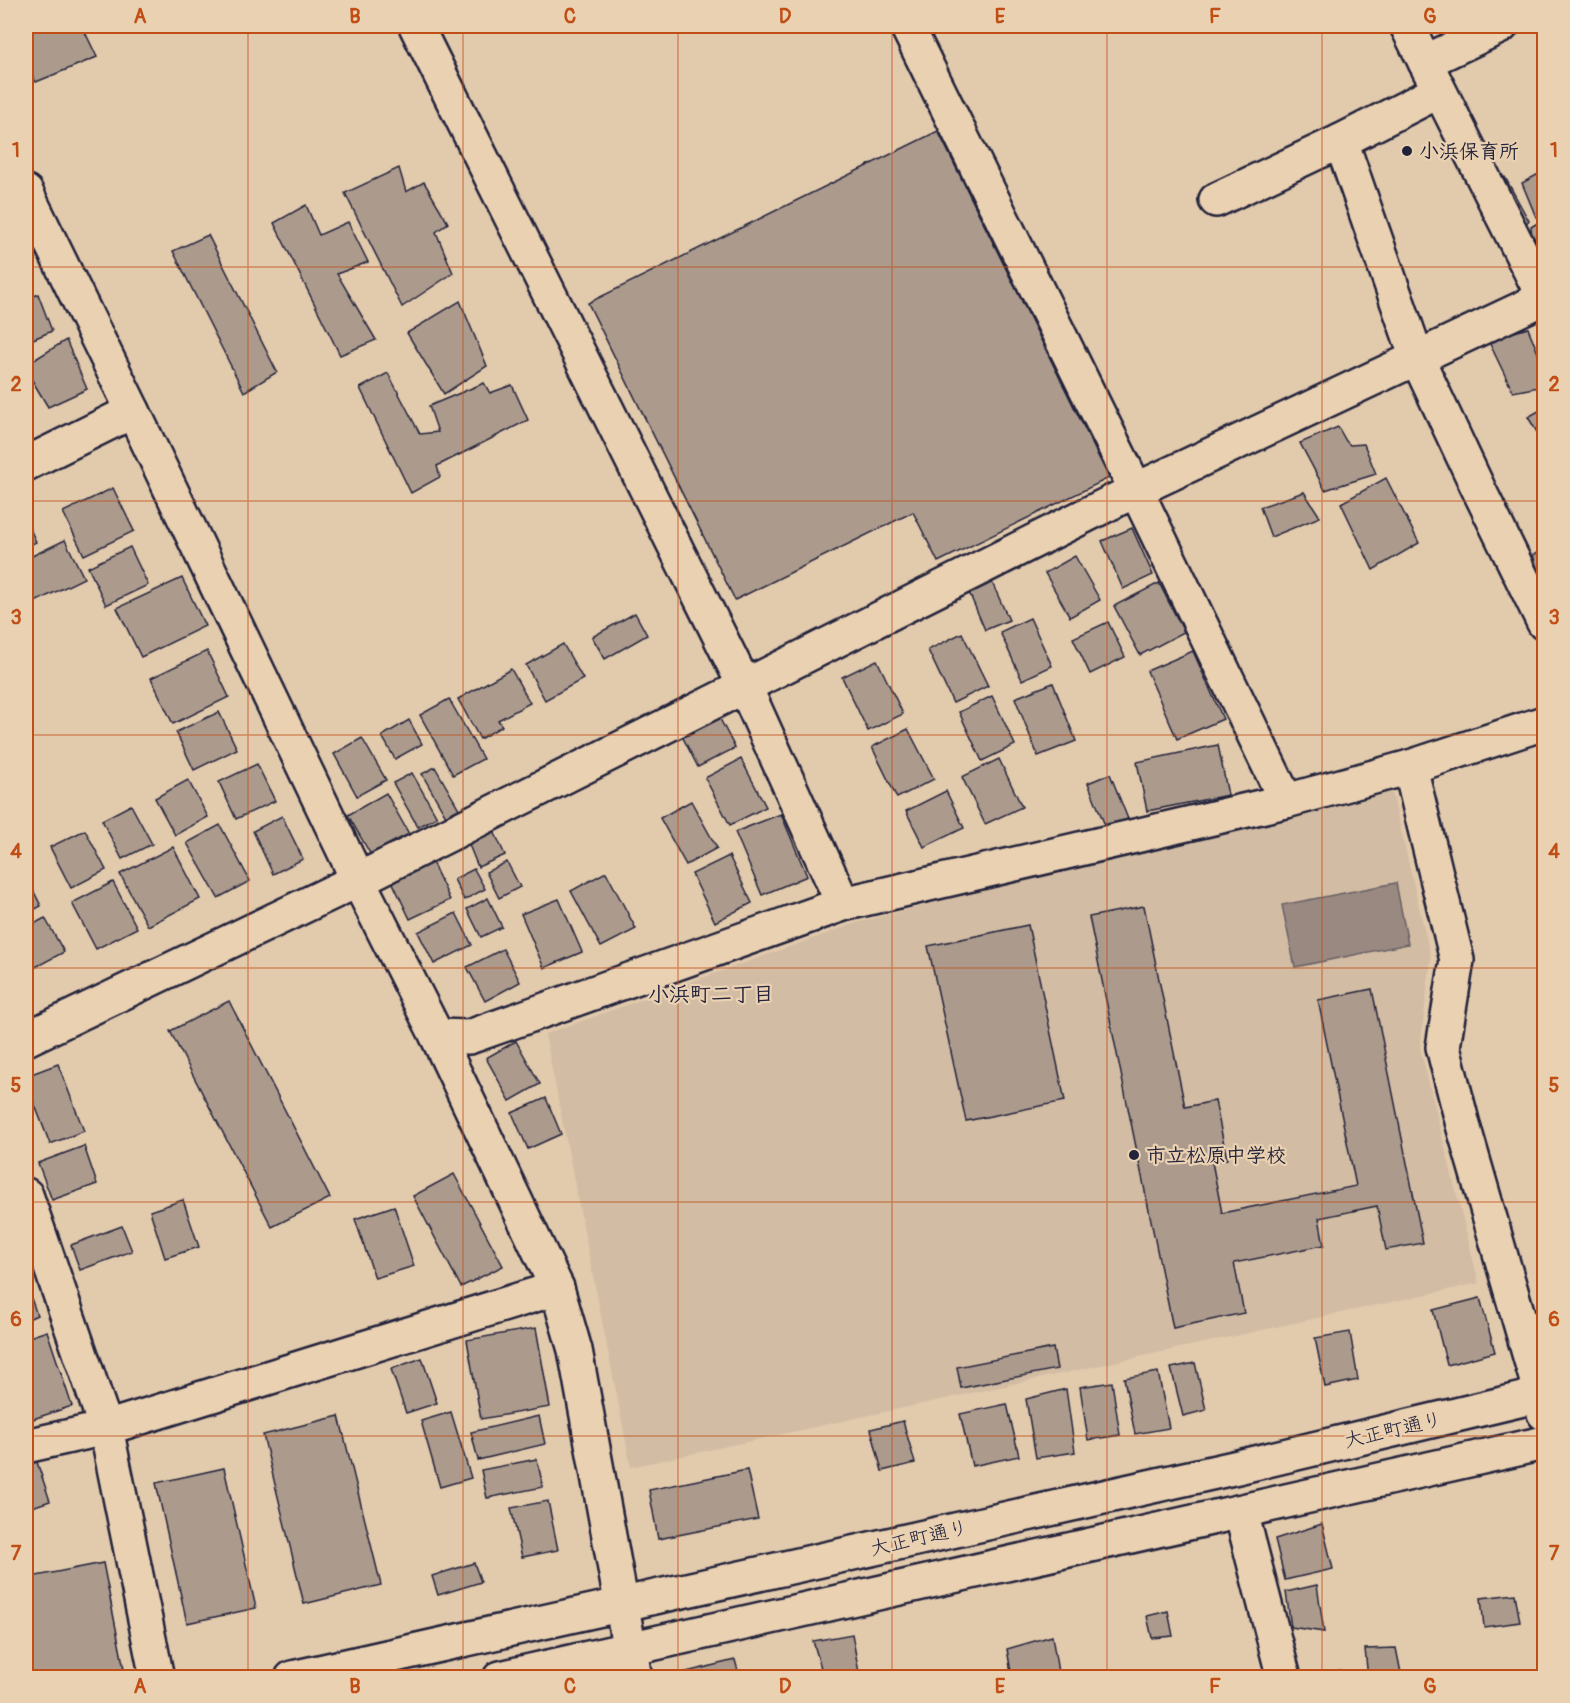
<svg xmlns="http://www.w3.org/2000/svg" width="1570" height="1703" font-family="Pangolin,'Klee One',sans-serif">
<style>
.built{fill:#d2bca3}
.water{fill:#998981;stroke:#696065;stroke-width:1.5}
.building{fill:#ac9b8d;stroke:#22223b;stroke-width:1.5}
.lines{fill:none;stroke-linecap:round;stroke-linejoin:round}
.street-casing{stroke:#22223b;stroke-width:38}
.secondary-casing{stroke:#22223b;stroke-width:38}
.highway-casing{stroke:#22223b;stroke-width:38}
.street{stroke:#ead1b2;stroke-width:33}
.secondary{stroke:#ead1b2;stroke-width:33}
.highway{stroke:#ead1b2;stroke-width:33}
.grid{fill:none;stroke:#c04e15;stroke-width:1.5;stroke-opacity:0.55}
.poi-dot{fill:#22223b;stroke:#ead1b2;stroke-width:2}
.labels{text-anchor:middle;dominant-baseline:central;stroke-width:4.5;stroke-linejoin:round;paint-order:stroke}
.poi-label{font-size:20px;font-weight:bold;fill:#22223b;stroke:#ead1b2;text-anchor:start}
.street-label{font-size:20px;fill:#22223b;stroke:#ead1b2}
.neighbourhood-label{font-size:21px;font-weight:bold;fill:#22223b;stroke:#ead1b2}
.neatline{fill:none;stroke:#c04e15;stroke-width:2}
.grid-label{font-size:20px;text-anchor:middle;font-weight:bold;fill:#c04e15}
</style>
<rect width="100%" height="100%" fill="#e2caad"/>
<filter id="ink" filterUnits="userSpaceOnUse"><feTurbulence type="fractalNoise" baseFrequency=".0167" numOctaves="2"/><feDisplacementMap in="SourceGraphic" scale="12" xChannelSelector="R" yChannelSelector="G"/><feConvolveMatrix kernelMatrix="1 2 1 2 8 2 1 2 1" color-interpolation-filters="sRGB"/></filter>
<g filter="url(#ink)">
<!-- built -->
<polygon class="built" points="1391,788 1431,958 1420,1048 1479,1283 631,1467 545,1034 859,922"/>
<!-- water -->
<polygon class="water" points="1396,883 1408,944 1295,967 1282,905"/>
<!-- building -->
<g class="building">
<polygon points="26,26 82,26 97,57 36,82 26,64"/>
<polygon points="938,131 1109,478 938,562 913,512 735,600 588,303"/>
<polygon points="399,168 406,192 424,182 448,223 436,232 453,273 402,307 345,193"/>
<polygon points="1544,171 1544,211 1536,217 1522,183"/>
<polygon points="1505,177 1529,221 1516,230 1495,184"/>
<polygon points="306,205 319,235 348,222 368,262 337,274 376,340 340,355 274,223"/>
<polygon points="1544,219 1544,246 1533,251 1531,227"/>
<polygon points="208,235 277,372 244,392 173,251"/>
<polygon points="38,294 52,331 26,342 26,300"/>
<polygon points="460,301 487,366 444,394 407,333"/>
<polygon points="1528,328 1544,368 1544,386 1513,392 1488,340"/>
<polygon points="66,340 87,389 48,407 26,370 26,365"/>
<polygon points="388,373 420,434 438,432 429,406 484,383 490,393 512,385 528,420 437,466 440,477 411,493 360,388"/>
<polygon points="1544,408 1544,444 1528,417"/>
<polygon points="1338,427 1346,441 1350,445 1364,444 1376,474 1325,490 1300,443"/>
<polygon points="1386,478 1419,543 1373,570 1341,503"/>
<polygon points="113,488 134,531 84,555 63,512"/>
<polygon points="1304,492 1320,517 1271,537 1260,507"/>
<polygon points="26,520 36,542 26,547"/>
<polygon points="1132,528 1153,575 1123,589 1102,541"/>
<polygon points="65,540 84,578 31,604 26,592 26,559"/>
<polygon points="130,547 148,585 106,605 88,567"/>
<polygon points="1544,550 1544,585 1542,586 1533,555"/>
<polygon points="1075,556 1100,600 1070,617 1045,573"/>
<polygon points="182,578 205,626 141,657 117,608"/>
<polygon points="991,580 1009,620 985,630 968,590"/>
<polygon points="1159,583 1184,632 1140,655 1114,606"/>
<polygon points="635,613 647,635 605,659 592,637"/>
<polygon points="1030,618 1052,666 1022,680 1000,632"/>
<polygon points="1108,622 1125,657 1090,674 1073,638"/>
<polygon points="962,633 988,686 953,703 928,650"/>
<polygon points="563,644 583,679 545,700 526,665"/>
<polygon points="207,651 229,697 173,724 151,678"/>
<polygon points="1193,651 1223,719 1177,739 1147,671"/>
<polygon points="877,660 903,714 868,731 842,677"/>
<polygon points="511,669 530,703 498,720 502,726 480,739 458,699"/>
<polygon points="1053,683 1076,741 1038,756 1015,698"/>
<polygon points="992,696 1015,745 982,761 959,712"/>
<polygon points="449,699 483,759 453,775 420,715"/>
<polygon points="219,712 237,749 194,770 176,732"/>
<polygon points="717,713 735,748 698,767 680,732"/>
<polygon points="409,720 422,744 395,759 382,736"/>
<polygon points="908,729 934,779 897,798 872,747"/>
<polygon points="362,738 386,780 357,796 334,754"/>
<polygon points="1218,745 1228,795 1147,811 1137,762"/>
<polygon points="741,759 766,807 730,825 705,778"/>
<polygon points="999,759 1022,807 985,824 962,777"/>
<polygon points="257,764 275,801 236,819 219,782"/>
<polygon points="435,767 459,809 446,816 422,774"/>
<polygon points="412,773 437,817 418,827 393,783"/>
<polygon points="1110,774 1128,819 1106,828 1088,783"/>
<polygon points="188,780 208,817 175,835 155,798"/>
<polygon points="946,791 964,828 924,847 906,811"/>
<polygon points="386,793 409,834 371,855 348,815"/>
<polygon points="691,801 717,848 686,865 660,818"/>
<polygon points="131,805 152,844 122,859 102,820"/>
<polygon points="781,814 807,876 762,895 735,832"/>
<polygon points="282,816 303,859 273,874 253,831"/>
<polygon points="220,825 250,881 218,898 187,843"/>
<polygon points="493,829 505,855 478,867 467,840"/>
<polygon points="85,830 106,870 71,888 50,847"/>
<polygon points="173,847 200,899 148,926 120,874"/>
<polygon points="729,856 752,903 715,922 692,874"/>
<polygon points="432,862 450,900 410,919 392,881"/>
<polygon points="507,862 520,887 499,898 486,872"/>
<polygon points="474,869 485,889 464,900 454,879"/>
<polygon points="606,872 636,929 601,947 571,891"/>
<polygon points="26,876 41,906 26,914"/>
<polygon points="113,882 137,928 96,949 72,903"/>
<polygon points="488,898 502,927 481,937 467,909"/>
<polygon points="559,899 582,952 544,968 521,914"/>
<polygon points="1144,906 1185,1107 1215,1101 1227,1159 1212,1162 1222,1213 1356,1186 1318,1000 1372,989 1423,1243 1386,1250 1377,1206 1319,1218 1324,1245 1234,1263 1244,1313 1173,1328 1089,917"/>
<polygon points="456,913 472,945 434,964 418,932"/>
<polygon points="45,918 64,952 30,970 26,961 26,928"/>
<polygon points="1028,925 1065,1101 966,1121 928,946"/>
<polygon points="503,949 520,982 485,1001 467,967"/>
<polygon points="229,1001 330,1198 272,1227 170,1031"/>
<polygon points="516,1041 540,1084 510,1101 486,1058"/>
<polygon points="58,1064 84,1131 50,1144 26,1082 26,1076"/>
<polygon points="546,1098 561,1134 528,1149 512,1113"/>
<polygon points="84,1146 97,1184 52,1200 38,1163"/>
<polygon points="454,1174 503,1266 461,1287 413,1196"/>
<polygon points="183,1200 199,1247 165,1258 150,1211"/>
<polygon points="394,1206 414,1266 375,1278 355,1219"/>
<polygon points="122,1226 132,1251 80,1270 71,1245"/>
<polygon points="26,1284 37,1315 26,1320"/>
<polygon points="1480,1298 1495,1352 1447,1365 1433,1310"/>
<polygon points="536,1328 550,1407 481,1419 467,1340"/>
<polygon points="47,1331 72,1406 33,1419 26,1398 26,1338"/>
<polygon points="1350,1332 1358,1380 1325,1387 1315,1338"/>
<polygon points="1053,1348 1057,1369 961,1388 957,1367"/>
<polygon points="422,1358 437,1403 406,1413 391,1369"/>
<polygon points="1195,1363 1206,1410 1183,1416 1171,1368"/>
<polygon points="1158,1372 1169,1428 1135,1434 1124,1378"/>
<polygon points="1112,1382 1120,1435 1088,1440 1080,1387"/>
<polygon points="1066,1389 1075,1452 1036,1458 1026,1399"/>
<polygon points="1007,1404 1019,1456 972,1466 960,1414"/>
<polygon points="451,1412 471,1478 440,1487 421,1421"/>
<polygon points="339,1416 381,1585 304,1604 263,1435"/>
<polygon points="539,1416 545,1444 478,1460 471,1432"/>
<polygon points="903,1421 915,1463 882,1471 871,1429"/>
<polygon points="537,1459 543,1487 487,1498 481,1470"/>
<polygon points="37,1462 50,1501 26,1509 26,1465"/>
<polygon points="224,1468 256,1608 187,1623 156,1483"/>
<polygon points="747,1470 758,1519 658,1539 649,1490"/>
<polygon points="548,1501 558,1550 522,1557 511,1508"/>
<polygon points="1322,1524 1333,1569 1285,1580 1275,1539"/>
<polygon points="103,1563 124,1669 82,1678 26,1678 26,1578"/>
<polygon points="474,1563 481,1582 438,1595 432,1576"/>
<polygon points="1317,1585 1324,1632 1291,1627 1286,1592"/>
<polygon points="1515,1594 1520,1622 1484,1627 1481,1598"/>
<polygon points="1168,1611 1173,1636 1152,1638 1147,1616"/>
<polygon points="852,1634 860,1678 824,1678 813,1641"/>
<polygon points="1052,1636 1059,1678 1012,1678 1007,1649"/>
<polygon points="1396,1648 1402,1678 1368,1678 1365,1649"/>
<polygon points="735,1660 740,1678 670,1678 670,1676"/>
<polygon points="1340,1670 1342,1678 1321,1678"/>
<polygon points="1168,1672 1169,1678 1145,1678"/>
</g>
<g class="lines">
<!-- street casing -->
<g class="street-casing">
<g id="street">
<polyline points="416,26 745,687 843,904"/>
<polyline points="907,26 1136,490 1286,801"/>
<polyline points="1407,26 1544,298"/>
<polyline points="1425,62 1501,26"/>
<polyline points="1341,141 1417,358 1479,490 1544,623"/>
<polyline points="1216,200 1341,141 1439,91"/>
<polyline points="26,464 133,411"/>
<polyline points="1410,767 1457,960 1443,1047 1463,1125 1541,1395 1544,1413"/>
<polyline points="437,1036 469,1037 843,904 1286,801 1410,767 1544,723"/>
<polyline points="26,1039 358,880 1136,490 1544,298"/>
<polyline points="26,1195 106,1428 157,1678"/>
<polyline points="26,1446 106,1428 557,1288"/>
<polyline points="1241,1512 1284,1678"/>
</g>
</g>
<!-- secondary casing -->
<g class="secondary-casing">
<polyline id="secondary" points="26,192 133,411 358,880 437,1036 557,1288 575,1350 635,1678"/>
</g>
<!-- highway casing -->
<g class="highway-casing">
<g id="highway">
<polyline points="292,1678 1238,1467 1544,1394"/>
<polyline points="500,1678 1544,1443"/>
</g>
</g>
<!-- street -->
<use href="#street" class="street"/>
<!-- secondary -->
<use href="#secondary" class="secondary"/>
<!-- highway -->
<use href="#highway" class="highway"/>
</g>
</g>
<!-- grid -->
<path class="grid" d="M248,26V1678M463,26V1678M678,26V1678M892,26V1678M1107,26V1678M1322,26V1678M26,267H1544M26,501H1544M26,735H1544M26,968H1544M26,1202H1544M26,1436H1544"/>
<!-- markers -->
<g class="poi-dot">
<circle cx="1407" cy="151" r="6"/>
<circle cx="1134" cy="1155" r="6"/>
</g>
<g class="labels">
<!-- poi labels -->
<g class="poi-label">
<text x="1419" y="151">小浜保育所</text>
<text x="1146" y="1155">市立松原中学校</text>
</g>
<!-- street labels -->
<g class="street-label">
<text transform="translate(1393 1430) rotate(-13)">大正町通り</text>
<text transform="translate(919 1538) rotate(-13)">大正町通り</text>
</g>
<!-- neighbourhood labels -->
<g class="neighbourhood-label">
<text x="711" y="994">小浜町二丁目</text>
</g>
</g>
<!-- margin -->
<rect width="1570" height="1703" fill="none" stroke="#ead1b2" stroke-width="66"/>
<rect x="33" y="33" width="1504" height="1637" class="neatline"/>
<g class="grid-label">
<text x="140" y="23">A</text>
<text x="355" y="23">B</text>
<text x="570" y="23">C</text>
<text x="785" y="23">D</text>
<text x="1000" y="23">E</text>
<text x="1215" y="23">F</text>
<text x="1430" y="23">G</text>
<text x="16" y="157">1</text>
<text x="1554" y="157">1</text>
<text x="16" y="391">2</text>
<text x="1554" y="391">2</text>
<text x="16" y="624">3</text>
<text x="1554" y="624">3</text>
<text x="16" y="858">4</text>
<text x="1554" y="858">4</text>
<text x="16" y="1092">5</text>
<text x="1554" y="1092">5</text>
<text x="16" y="1326">6</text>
<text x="1554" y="1326">6</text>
<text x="16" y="1560">7</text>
<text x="1554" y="1560">7</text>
<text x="140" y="1693">A</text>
<text x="355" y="1693">B</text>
<text x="570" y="1693">C</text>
<text x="785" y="1693">D</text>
<text x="1000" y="1693">E</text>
<text x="1215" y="1693">F</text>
<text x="1430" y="1693">G</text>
</g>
</svg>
